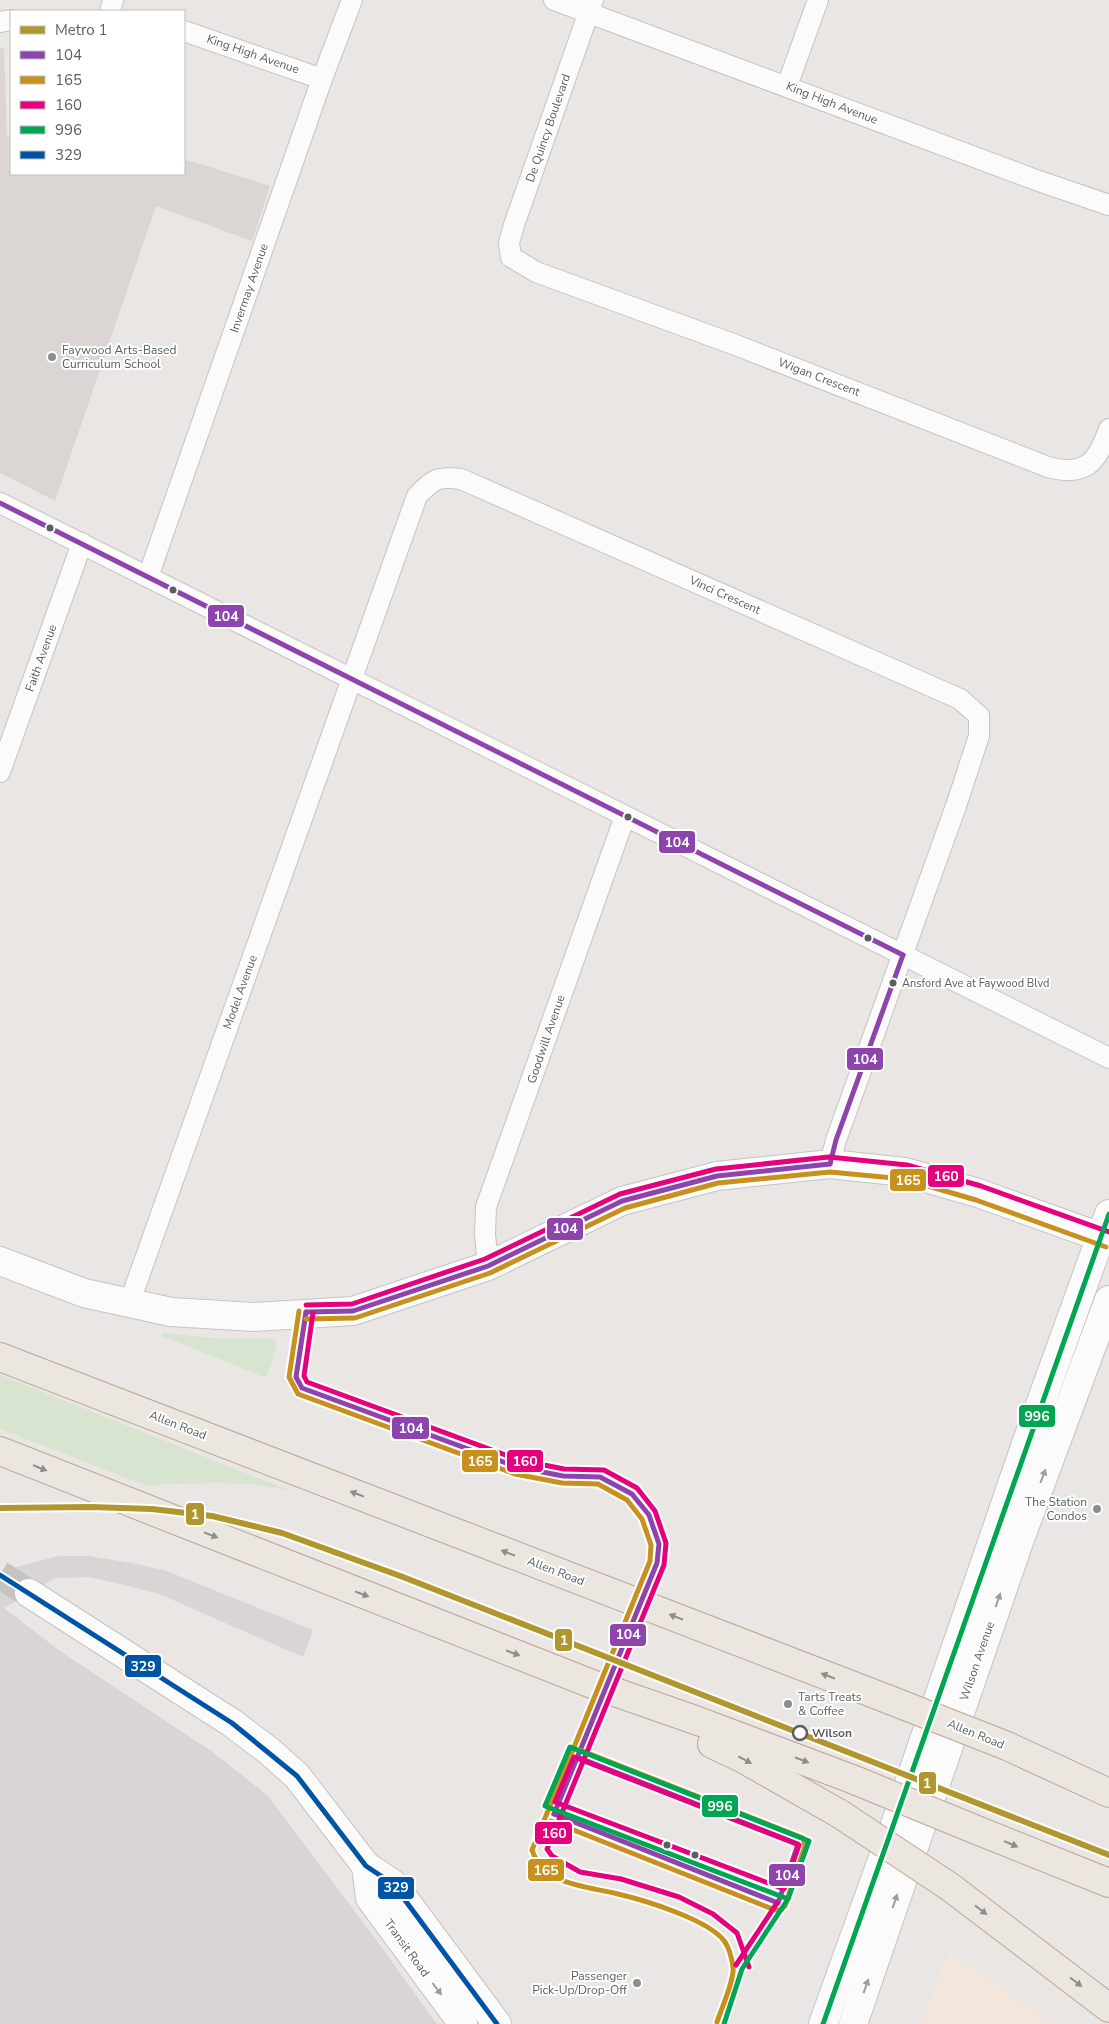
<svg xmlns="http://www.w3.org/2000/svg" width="1109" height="2024" font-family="'Nunito Sans',sans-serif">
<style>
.commercial{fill:#f3e7dc}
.industrial{fill:#d9d5d4}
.education{fill:#dbd6d3}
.green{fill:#d7e4cf}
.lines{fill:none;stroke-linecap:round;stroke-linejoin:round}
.secondary-tunnel{stroke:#c5c4c3;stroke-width:28;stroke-dasharray:28 14;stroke-linecap:butt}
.street-casing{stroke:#c5c4c4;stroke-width:22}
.secondary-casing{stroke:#c5c4c4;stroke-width:30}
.highway-casing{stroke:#bea593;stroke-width:30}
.street{stroke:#fcfbfb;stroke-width:20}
.secondary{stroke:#fcfbfb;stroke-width:28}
.highway{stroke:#ece6e0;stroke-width:28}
.highway-bridge-casing{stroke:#bea593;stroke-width:30;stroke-linecap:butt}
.highway-bridge{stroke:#ece6e0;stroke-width:28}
.bus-1-casing{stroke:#fff;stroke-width:9}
.bus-2-casing{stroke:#fff;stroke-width:9}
.bus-3-casing{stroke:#fff;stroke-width:9}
.bus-4-casing{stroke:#fff;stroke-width:9}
.bus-5-casing{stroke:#fff;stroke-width:9}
.bus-1{stroke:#8e44ad;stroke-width:5}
.bus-2{stroke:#c8911d;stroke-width:5}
.bus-3{stroke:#e5007d;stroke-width:5}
.bus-4{stroke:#00a651;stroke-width:5}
.bus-5{stroke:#0054a6;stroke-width:5}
.metro-1-casing{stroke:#fff;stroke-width:10}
.metro-1{stroke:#b0962c;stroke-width:6}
.oneway{fill:#8c8e8d}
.oneway2{fill:#9a9d9f}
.poi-dot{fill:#8b8e8f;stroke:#fff;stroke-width:2}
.bus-dot{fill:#595f61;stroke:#fff;stroke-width:2}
.stop-dot{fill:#fff;stroke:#595f61;stroke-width:2.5}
.labels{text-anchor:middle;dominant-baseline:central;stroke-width:4;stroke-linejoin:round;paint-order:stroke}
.bus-label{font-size:11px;fill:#595f61;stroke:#fff;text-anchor:start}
.street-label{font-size:12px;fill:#595f61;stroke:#fff}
.poi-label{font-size:12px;fill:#595f61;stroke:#fff;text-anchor:start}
.stop-label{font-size:12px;font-weight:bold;fill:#595f61;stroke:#fff;text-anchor:start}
.line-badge{stroke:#fff;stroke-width:2}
.badge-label{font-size:14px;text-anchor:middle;font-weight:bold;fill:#fff}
</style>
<rect width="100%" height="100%" fill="#e9e6e4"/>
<!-- commercial -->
<polygon class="commercial" points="949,1951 1050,2024 1051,2024 921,2024"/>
<!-- industrial -->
<polygon class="industrial" points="59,1556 89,1556 132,1563 167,1571 313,1630 303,1657 157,1593 90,1577 55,1578 4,1608 60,1651 214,1753 267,1795 366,1926 437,2024 0,2024 0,1571"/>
<!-- education -->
<polygon class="education" points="4,48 7,137 11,137 11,174 184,174 184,159 270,186 252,241 156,206 55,501 0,473 0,49"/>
<!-- green -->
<g class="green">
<polygon points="163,1333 224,1339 274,1339 277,1343 267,1376 264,1377 162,1336"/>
<polygon points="0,1375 288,1490 249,1484 215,1483 145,1485 0,1429"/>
</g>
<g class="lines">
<!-- secondary-tunnel -->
<polyline class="secondary-tunnel" points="0,1575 29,1593"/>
<!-- street casing -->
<g class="street-casing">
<g id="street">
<polyline points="554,0 1036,180 1109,205"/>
<path d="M593,0L514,225L509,243L511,257L536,272L733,344L1048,467C1085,477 1097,463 1109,429"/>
<polyline points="110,11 113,0"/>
<polyline points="0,22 11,20"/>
<polyline points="184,31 322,79"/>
<polyline points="787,86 818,0"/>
<polyline points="0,503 1109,1058"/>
<polyline points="148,577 322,79 352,0"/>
<polyline points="0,772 82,543"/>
<polyline points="488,1266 485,1234 486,1207 625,816"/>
<path d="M129,1304L417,496C433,479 438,476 461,479L960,699L979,716V736L956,806L836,1140L830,1164"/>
</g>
</g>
<!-- secondary casing -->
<g class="secondary-casing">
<g id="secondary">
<polyline points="0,1261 84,1293 171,1312 254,1317 353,1311 488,1266 622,1201 717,1176 830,1164 905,1172 978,1193 1109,1240"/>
<polyline points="29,1593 232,1723 269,1751 297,1776 366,1866 393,1884 497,2024"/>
<polyline points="366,1866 370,1898 463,2024"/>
<polyline points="823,2024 894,1827 1028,1438 1109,1214"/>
<polyline points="853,2024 1020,1539 1109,1300"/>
</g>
</g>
<!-- highway casing -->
<g class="highway-casing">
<g id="highway">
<polyline points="0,1357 890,1700"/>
<polyline points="0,1451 592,1684 698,1721 852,1779"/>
<polyline points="712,1744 742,1758 840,1814"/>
<polyline points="1007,1746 1109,1793"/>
<polyline points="979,1831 1109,1883"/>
<polyline points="950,1887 1109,2008"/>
</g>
</g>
<!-- street -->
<use href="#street" class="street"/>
<!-- secondary -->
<use href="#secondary" class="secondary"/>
<!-- highway -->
<use href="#highway" class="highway"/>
<!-- highway-bridge casing -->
<g class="highway-bridge-casing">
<g id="highway-bridge">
<polyline points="890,1700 1007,1746"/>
<polyline points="852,1779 979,1831"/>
<polyline points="840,1814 950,1887"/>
</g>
</g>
<!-- highway-bridge -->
<use href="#highway-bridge" class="highway-bridge"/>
<!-- bus-1 casing -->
<g class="bus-1-casing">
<g id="bus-1">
<polyline points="0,503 903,955"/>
<polyline points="830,1164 836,1140 903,955"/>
<polyline points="306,1312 296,1377 302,1388 517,1467 563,1476 600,1477 632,1494 649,1515 659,1544 657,1563 554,1814"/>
<polyline points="306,1312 353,1311 488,1266 622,1201 717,1176 830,1164"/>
<polyline points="554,1814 778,1903 798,1844 577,1757"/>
</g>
</g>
<!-- bus-2 casing -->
<g class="bus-2-casing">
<g id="bus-2">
<path d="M299,1311L289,1377L298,1394L515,1474L562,1483L598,1484L627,1500L642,1519L651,1545L650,1561L532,1850C544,1886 587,1886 618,1894C644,1900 710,1920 725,1942C729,1948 732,1960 733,1967C735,1978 721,2010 717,2022"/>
<polyline points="306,1319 355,1318 490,1273 625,1208 718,1183 830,1172 904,1179 976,1200 1106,1247"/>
<polyline points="551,1821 775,1910 781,1910 785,1906 805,1846 803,1838 580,1750"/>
</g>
</g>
<!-- bus-3 casing -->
<g class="bus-3-casing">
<g id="bus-3">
<polyline points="306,1305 352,1304 485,1259 620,1194 716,1169 829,1157 907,1165 981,1186 1109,1232"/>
<polyline points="313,1313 304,1376 307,1382 519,1460 564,1469 604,1470 637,1488 655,1511 666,1543 664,1565 547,1849 552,1856 580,1872 621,1879 679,1897 713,1914 737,1933 749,1967"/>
<polygon points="574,1757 799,1845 784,1889 555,1802"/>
<polyline points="736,1965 777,1903"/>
</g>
</g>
<!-- bus-4 casing -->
<g class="bus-4-casing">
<g id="bus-4">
<polygon points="570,1747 809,1841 788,1899 545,1806"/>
<polyline points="724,2024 742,1969 788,1899"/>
<path d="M823,2024C920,1755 1012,1483 1109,1214"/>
</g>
</g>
<!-- bus-5 casing -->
<g class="bus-5-casing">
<polyline id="bus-5" points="0,1575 232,1723 297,1776 366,1866 393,1884 497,2024"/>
</g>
<!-- bus-1 -->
<use href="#bus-1" class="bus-1"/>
<!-- bus-2 -->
<use href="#bus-2" class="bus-2"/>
<!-- bus-3 -->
<use href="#bus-3" class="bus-3"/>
<!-- bus-4 -->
<use href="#bus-4" class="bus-4"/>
<!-- bus-5 -->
<use href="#bus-5" class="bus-5"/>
<!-- metro-1 casing -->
<g class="metro-1-casing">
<polyline id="metro-1" points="0,1508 91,1507 152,1509 212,1516 282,1533 403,1577 1109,1855"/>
</g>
<!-- metro-1 -->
<use href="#metro-1" class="metro-1"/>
</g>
<!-- one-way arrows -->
<defs><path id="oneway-solid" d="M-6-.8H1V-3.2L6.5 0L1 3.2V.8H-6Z" transform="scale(1.25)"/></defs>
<g class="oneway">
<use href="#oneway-solid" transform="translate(40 1468) rotate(22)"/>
<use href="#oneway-solid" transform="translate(357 1494) rotate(-159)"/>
<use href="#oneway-solid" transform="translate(211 1535) rotate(21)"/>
<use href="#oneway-solid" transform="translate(508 1553) rotate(-159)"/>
<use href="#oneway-solid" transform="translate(362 1594) rotate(21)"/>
<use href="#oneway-solid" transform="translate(676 1617) rotate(-159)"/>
<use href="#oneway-solid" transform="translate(513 1653) rotate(21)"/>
<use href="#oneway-solid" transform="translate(828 1676) rotate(-159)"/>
<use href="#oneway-solid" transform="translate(745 1760) rotate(28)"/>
<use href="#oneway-solid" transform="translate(802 1760) rotate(21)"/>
<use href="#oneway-solid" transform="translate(1011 1844) rotate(23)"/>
<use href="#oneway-solid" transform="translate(981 1910) rotate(37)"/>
<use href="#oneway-solid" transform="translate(1076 1982) rotate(37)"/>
</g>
<g class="oneway2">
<use href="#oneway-solid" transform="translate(1043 1476) rotate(-69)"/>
<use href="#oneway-solid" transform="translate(998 1600) rotate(-71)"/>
<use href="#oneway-solid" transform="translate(895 1901) rotate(-71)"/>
<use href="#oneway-solid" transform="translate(866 1986) rotate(-71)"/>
<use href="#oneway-solid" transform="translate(437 1989) rotate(53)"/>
</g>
<!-- markers -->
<g class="poi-dot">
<circle cx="52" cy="357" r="5"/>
<circle cx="1097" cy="1509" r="5"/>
<circle cx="788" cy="1704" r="5"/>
<circle cx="637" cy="1983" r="5"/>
</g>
<g class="bus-dot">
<circle cx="50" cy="528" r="4.5"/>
<circle cx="173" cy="590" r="4.5"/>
<circle cx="628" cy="817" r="4.5"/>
<circle cx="868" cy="938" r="4.5"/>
<circle cx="893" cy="983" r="4.5"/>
<circle cx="667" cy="1845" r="4.5"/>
<circle cx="695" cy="1855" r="4.5"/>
</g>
<circle class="stop-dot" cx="800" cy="1733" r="7"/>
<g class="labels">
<!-- bus labels -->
<g class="bus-label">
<text x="902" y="983">Ansford Ave at Faywood Blvd</text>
</g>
<!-- street labels -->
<g class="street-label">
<text transform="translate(253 54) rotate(19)">King High Avenue</text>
<text transform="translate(832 103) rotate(21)">King High Avenue</text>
<text transform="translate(548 128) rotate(-71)">De Quincy Boulevard</text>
<text transform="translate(249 288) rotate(-71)">Invermay Avenue</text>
<text transform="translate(819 377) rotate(21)">Wigan Crescent</text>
<text transform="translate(725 595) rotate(24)">Vinci Crescent</text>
<text transform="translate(41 658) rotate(-70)">Faith Avenue</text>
<text transform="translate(240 992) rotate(-70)">Model Avenue</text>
<text transform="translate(546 1039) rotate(-71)">Goodwill Avenue</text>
<text transform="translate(178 1425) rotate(21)">Allen Road</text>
<text transform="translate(556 1571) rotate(21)">Allen Road</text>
<text transform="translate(977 1661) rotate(-71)">Wilson Avenue</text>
<text transform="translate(976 1734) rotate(22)">Allen Road</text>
<text transform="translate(407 1948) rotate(54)">Transit Road</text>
</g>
<!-- poi labels -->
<g class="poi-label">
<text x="62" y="350">Faywood Arts-Based<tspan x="62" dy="14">Curriculum School</tspan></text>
<text x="1087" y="1502" text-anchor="end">The Station<tspan x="1087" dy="14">Condos</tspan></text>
<text x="798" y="1697">Tarts Treats<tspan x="798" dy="14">&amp; Coffee</tspan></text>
<text x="627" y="1976" text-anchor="end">Passenger<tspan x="627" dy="14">Pick-Up/Drop-Off</tspan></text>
</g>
<!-- stop labels -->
<g class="stop-label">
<text x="812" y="1733">Wilson</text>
</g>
</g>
<g class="line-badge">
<rect x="207" y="604" width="38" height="24" rx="5" fill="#8e44ad"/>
<rect x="658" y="830" width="38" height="24" rx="5" fill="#8e44ad"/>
<rect x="846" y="1047" width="38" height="24" rx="5" fill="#8e44ad"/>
<rect x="927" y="1164" width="38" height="24" rx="5" fill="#e5007d"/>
<rect x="889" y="1168" width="38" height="24" rx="5" fill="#c8911d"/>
<rect x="546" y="1217" width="38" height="24" rx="5" fill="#8e44ad"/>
<rect x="1018" y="1404" width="38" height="24" rx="5" fill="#00a651"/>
<rect x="391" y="1416" width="39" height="24" rx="5" fill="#8e44ad"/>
<rect x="461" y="1449" width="38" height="24" rx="5" fill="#c8911d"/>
<rect x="506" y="1449" width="38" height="24" rx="5" fill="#e5007d"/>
<rect x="185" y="1502" width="20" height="24" rx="5" fill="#b0962c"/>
<rect x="609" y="1623" width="38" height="24" rx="5" fill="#8e44ad"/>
<rect x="554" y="1628" width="19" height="24" rx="5" fill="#b0962c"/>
<rect x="124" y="1654" width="38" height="24" rx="5" fill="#0054a6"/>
<rect x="918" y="1771" width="19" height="24" rx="5" fill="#b0962c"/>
<rect x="701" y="1794" width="38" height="24" rx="5" fill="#00a651"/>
<rect x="534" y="1821" width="39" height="24" rx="5" fill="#e5007d"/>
<rect x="527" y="1858" width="38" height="24" rx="5" fill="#c8911d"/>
<rect x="768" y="1863" width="38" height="24" rx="5" fill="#8e44ad"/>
<rect x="377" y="1876" width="38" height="24" rx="5" fill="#0054a6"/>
</g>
<g class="badge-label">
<text x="226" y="621">104</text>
<text x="677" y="847">104</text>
<text x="865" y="1064">104</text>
<text x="946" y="1181">160</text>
<text x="908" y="1185">165</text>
<text x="565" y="1233">104</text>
<text x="1037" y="1421">996</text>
<text x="411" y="1433">104</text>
<text x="480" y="1466">165</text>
<text x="525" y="1466">160</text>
<text x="195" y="1519">1</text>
<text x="628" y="1639">104</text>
<text x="564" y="1645">1</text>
<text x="143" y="1671">329</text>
<text x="927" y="1788">1</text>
<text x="720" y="1811">996</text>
<text x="554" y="1838">160</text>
<text x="546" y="1875">165</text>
<text x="787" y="1880">104</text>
<text x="396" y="1892">329</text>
</g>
<!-- legend -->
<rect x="10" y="10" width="175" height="165" fill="#ffffff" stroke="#bdbfc0"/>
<rect x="20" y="26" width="25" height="8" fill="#b0962c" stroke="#bdbfc0"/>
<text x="55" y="35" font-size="15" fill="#595f61">Metro 1</text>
<rect x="20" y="51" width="25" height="8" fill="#8e44ad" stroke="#bdbfc0"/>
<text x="55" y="60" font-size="15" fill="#595f61">104</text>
<rect x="20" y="76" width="25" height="8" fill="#c8911d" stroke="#bdbfc0"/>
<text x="55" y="85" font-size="15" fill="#595f61">165</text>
<rect x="20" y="101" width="25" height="8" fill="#e5007d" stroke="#bdbfc0"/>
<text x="55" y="110" font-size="15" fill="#595f61">160</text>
<rect x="20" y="126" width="25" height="8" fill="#00a651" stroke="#bdbfc0"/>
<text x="55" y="135" font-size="15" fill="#595f61">996</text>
<rect x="20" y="151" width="25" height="8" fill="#0054a6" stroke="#bdbfc0"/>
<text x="55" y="160" font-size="15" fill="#595f61">329</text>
</svg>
